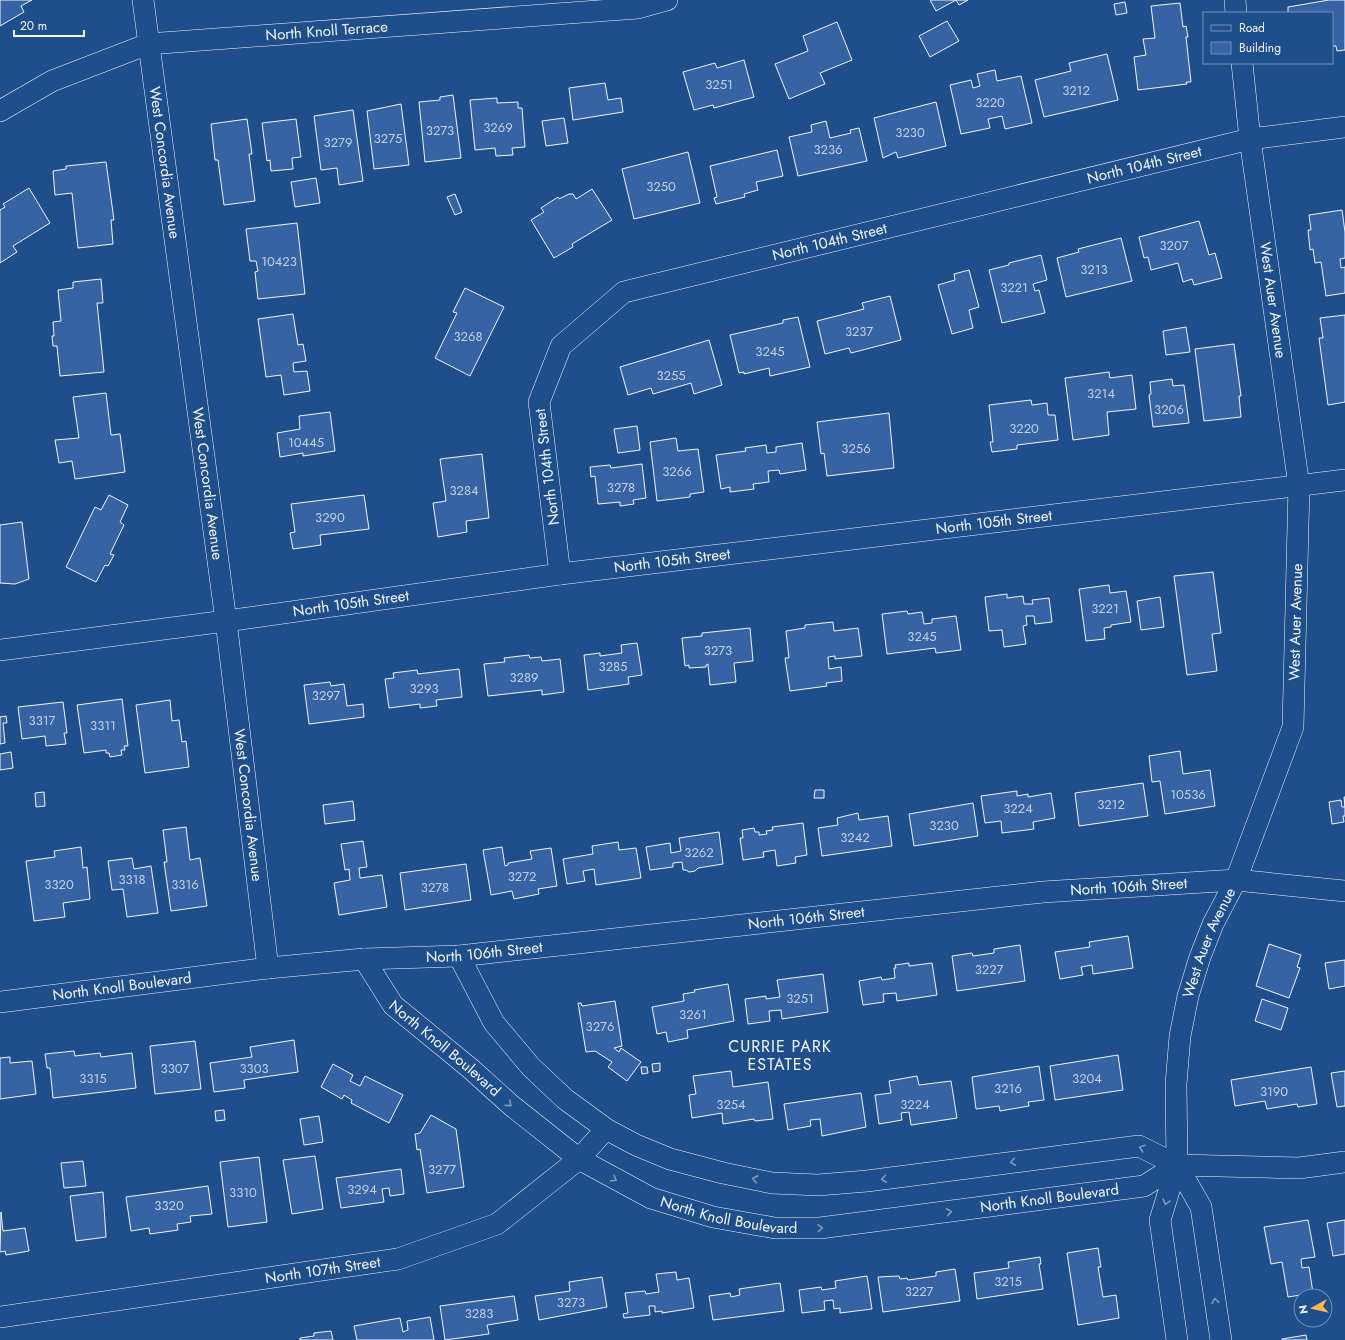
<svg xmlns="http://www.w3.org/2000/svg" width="1345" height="1340" font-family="Jost,sans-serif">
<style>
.building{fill:#3563a3;stroke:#f2f6ff}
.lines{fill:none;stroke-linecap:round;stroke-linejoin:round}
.minor-casing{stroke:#f2f6ff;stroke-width:22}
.minor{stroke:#1f4e8c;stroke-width:21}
.oneway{stroke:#7e9ac0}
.labels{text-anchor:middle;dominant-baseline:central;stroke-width:3;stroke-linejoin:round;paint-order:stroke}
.number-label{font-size:13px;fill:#c3d1e8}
.street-label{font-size:15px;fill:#f2f6ff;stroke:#1f4e8c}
.neighbourhood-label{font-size:16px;letter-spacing:1px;fill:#f2f6ff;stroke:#1f4e8c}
</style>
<rect width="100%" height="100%" fill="#1f4e8c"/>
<!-- building -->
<g class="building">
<polygon points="0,0 32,0 21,6 24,12 0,26"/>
<polygon points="930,0 968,0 959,5 956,0 936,11"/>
<polygon points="1329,0 1345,0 1345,50 1337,51 1336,46 1332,46 1332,13 1288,13 1288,7"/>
<polygon points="1125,2 1127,13 1116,15 1114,4"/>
<polygon points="1180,3 1183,27 1186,26 1188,37 1186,37 1191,82 1186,82 1187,84 1138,90 1134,57 1146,55 1143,39 1155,38 1151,6"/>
<polygon points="947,21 959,41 930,57 919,36"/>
<polygon points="837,22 852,60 820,73 825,84 789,99 775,64 808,51 803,36"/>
<polygon points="1107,54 1118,100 1044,117 1035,80 1071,71 1069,63"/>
<polygon points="744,60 754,97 714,108 713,105 694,110 683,72 715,63 717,68"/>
<polygon points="995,70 997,81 1021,76 1032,123 1005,129 1002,116 988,119 990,128 961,134 950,85 971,80 973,88 980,86 977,74"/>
<polygon points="605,83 608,100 621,98 623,112 573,120 569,88"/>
<polygon points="453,95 461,158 425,162 419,102 440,100 440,97"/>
<polygon points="497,98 497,103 518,102 518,108 522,108 525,147 512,148 513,155 496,156 495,148 475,150 470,100"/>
<polygon points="936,102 946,146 898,158 896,152 883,158 874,118"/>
<polygon points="401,104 409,165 374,169 367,111"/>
<polygon points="353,110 363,181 339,185 337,168 321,170 314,116"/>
<polygon points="564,118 568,143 546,146 542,121"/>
<polygon points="247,119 252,154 249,154 255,201 224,205 218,160 215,160 211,124"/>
<polygon points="296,119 301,157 292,158 293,169 271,171 270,160 267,161 262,123"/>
<polygon points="826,121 830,138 851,133 850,130 859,128 867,161 798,176 789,137 812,132 811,125"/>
<polygon points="777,150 783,176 756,182 758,190 744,194 745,197 716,204 714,198 717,197 710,166"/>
<polygon points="688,152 700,203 634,219 622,169"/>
<polygon points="106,162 114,220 111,220 113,244 78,248 72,193 55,195 53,171 66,169 66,166"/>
<polygon points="316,178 320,203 295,207 291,182"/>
<polygon points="29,188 50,223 13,246 17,252 0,263 0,210 5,207 3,204"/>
<polygon points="592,189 612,220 572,244 573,247 554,258 531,220 544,212 541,208 558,197 559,199 569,194 573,194 576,199"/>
<polygon points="455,194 462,212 455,215 447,197"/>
<polygon points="1342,210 1345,232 1345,258 1340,259 1341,268 1345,267 1345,293 1326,296 1321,262 1315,263 1313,249 1310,250 1308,230 1311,230 1309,215"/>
<polygon points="1199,221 1209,255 1215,253 1222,278 1194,285 1192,279 1183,282 1178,263 1151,270 1148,257 1144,258 1139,237"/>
<polygon points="297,223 305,294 258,299 255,272 258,271 256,261 250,261 246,229"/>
<polygon points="1121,238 1132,281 1066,297 1057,258 1079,252 1078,249"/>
<polygon points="1041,255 1047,280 1033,284 1035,291 1039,290 1045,313 1002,323 989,270 1009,265 1009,263"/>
<polygon points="969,270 979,307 969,310 973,328 952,334 938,285 955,280 954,274"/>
<polygon points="101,279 103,303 97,303 104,372 60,376 57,346 53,346 52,336 54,336 53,322 61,321 58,290 73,288 73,282"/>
<polygon points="465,288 504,307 470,376 435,358 457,313 453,312"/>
<polygon points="890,296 901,340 851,353 849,348 825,354 817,321 864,309 862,303"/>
<polygon points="293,314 298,345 303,344 306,361 293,363 294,372 307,371 310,391 284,395 281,375 266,377 258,319"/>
<polygon points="1345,315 1345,402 1328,405 1319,338 1323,338 1320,318"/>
<polygon points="798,317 810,367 770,376 769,368 744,374 744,372 739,373 730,335 783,323 783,320"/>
<polygon points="1186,327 1190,352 1166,355 1163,331"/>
<polygon points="709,340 722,385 694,394 691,383 653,394 651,388 628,395 620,367"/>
<polygon points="1234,344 1241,396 1239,396 1241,417 1204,421 1195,349"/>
<polygon points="1109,372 1110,378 1132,375 1136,409 1107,412 1109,435 1073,440 1065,378"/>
<polygon points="1172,379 1173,386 1184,385 1189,423 1153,427 1149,395 1151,394 1150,382"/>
<polygon points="106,393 111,435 120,434 125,472 75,479 72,461 59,463 55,440 79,438 73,397"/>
<polygon points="1031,400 1032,405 1047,403 1048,415 1055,415 1058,440 1017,445 1017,449 992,452 990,442 993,442 989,405"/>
<polygon points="330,412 335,451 303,456 303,453 280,457 277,433 300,429 299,416"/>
<polygon points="889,413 894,468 827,476 824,453 821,454 817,422"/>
<polygon points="637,426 640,450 618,453 614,429"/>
<polygon points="676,438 678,451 698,449 704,492 690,494 690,497 657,501 650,442"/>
<polygon points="802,443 806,470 780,474 779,470 768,471 769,482 753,484 754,489 730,492 730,487 721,489 716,455 746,451 745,448 766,445 767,453 776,452 776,447"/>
<polygon points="482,454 489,518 466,521 467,532 438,537 433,503 446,501 440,459"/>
<polygon points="642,464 646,498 633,500 634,504 620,506 620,502 598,504 595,476 591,477 590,467 610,465 611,468"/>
<polygon points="109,495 128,505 120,522 124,525 110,554 114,555 108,566 105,565 96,582 66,567 95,507 101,510"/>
<polygon points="364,495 369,529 320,535 321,545 293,549 290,533 295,532 291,504"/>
<polygon points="22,522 29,579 15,584 0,583 0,525"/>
<polygon points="1213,572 1221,633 1212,634 1217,671 1187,675 1174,576"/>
<polygon points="1109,585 1110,593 1126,591 1131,622 1111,625 1111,627 1104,628 1105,639 1086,641 1079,589"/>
<polygon points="1007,594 1007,598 1023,596 1024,604 1033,604 1032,600 1049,598 1052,622 1035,624 1034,616 1026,616 1027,625 1023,626 1026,644 1004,647 1002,630 989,631 985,597"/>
<polygon points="1160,597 1164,627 1141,630 1137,601"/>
<polygon points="907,611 908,614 922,612 924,624 932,623 932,619 956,616 961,650 936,653 935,648 887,654 882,614"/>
<polygon points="833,622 834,631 858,628 862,656 835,659 835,656 828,657 829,669 841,667 842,681 826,683 827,686 790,691 785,658 789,658 786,631 805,628 805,625"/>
<polygon points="750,628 753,661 734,663 736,682 710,685 708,664 706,665 706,667 689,668 689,665 685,666 682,638 702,636 702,633"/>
<polygon points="637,643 642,675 628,677 629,684 588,690 584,655 600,653 600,656 622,653 621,645"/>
<polygon points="529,655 530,658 541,657 542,661 560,659 564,692 542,695 542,690 488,696 484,664 505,662 504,658"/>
<polygon points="459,669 462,697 436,700 437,706 420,708 420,704 389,708 385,679 394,678 393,673 417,670 418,674"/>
<polygon points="330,682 331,686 344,684 347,706 363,704 364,717 309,724 304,685"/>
<polygon points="122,699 128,746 124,746 125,750 121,750 122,755 110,757 109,753 106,753 106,750 84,753 77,705"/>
<polygon points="170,700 172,721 179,720 182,742 186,741 189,767 145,773 136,705"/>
<polygon points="63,702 67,733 64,733 66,744 46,746 45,736 22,739 18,707"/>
<polygon points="6,716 7,723 3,723 5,743 0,744 0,717"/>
<polygon points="1180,751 1183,774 1210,770 1215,806 1165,814 1160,781 1152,782 1149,756"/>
<polygon points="11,752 13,768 0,770 0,754"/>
<polygon points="1143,783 1148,816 1079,826 1075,793"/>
<polygon points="815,790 824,790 824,798 814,798"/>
<polygon points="1017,791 1017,796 1028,794 1028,797 1051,793 1055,818 1033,822 1034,829 1002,833 1001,821 985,823 981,796"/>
<polygon points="44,792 45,806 36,807 35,793"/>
<polygon points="1344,797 1345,797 1345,816 1343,816 1344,822 1332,824 1329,802 1341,800 1342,807 1345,807"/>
<polygon points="353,801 355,820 325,824 323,805"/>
<polygon points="973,803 978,836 914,846 909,814"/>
<polygon points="858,813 859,820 888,816 892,846 822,856 818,828 838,825 837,818"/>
<polygon points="803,823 807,855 795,857 796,863 777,866 775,850 763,852 764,857 743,860 740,838 743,838 742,830 754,828 755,832 759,832 759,835 767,834 766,831 773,830 772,827"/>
<polygon points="186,827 190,860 200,858 207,906 171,911 164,862 167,862 163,830"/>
<polygon points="719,832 723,864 698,868 695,871 689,872 686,870 683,870 682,862 673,863 673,867 650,870 646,847 670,843 671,853 681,851 679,838"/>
<polygon points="363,841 367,867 359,868 360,878 382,875 387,907 339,915 334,883 350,880 349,869 345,870 341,844"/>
<polygon points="618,842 619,850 636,848 641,878 596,885 594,869 583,871 585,881 567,884 563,859 593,854 592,846"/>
<polygon points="81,847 83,868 87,867 90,899 63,903 65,917 34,921 26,861 55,857 54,851"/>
<polygon points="502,847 505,866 508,865 508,863 532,859 530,851 551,848 557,886 538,889 539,894 514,899 512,891 491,895 483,850"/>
<polygon points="132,858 134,869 151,866 158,913 127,917 123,889 112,890 108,861"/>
<polygon points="466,864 471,900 405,910 400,873"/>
<polygon points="1128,936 1133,968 1093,974 1092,965 1081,967 1083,975 1060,979 1055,952 1090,947 1089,942"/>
<polygon points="1269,944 1301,955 1297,967 1300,968 1289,998 1256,986"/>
<polygon points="1020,945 1025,981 957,991 952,956 972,953 973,956 994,953 994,949"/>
<polygon points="1345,960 1345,986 1329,989 1325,963"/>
<polygon points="909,963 909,966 932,963 937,995 897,1001 896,993 883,994 884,1002 863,1005 859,981 881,977 882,980 895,978 894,968 896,968 895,965"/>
<polygon points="823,974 828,1012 782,1019 781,1010 769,1011 770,1021 748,1024 745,999 766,996 766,999 780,997 777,980"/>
<polygon points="728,984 734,1021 687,1030 688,1038 668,1042 666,1032 657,1034 652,1007 684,1001 683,994 695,992 694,990"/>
<polygon points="1262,999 1288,1008 1281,1030 1255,1021"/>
<polygon points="615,1001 622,1046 614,1048 619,1052 621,1048 641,1062 627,1081 608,1067 612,1062 595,1051 586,1052 578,1003 581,1003 582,1006"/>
<polygon points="294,1040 298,1072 244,1080 245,1088 214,1092 210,1063 252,1057 250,1047"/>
<polygon points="195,1041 201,1089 155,1094 150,1046"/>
<polygon points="74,1051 75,1056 100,1053 101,1057 132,1053 136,1088 53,1098 50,1068 47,1068 45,1054"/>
<polygon points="1118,1055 1123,1090 1055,1100 1050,1066"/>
<polygon points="10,1057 10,1063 32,1061 36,1094 0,1099 0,1058"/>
<polygon points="660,1063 660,1071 653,1072 652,1064"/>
<polygon points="333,1064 353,1075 350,1081 360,1086 365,1076 403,1095 389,1123 351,1103 352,1100 344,1095 342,1099 321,1087"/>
<polygon points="1039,1066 1044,1100 1028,1102 1029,1106 1000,1111 999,1106 976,1109 972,1077"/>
<polygon points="641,1067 647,1067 648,1073 642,1074"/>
<polygon points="1311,1067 1317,1104 1298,1107 1297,1104 1267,1109 1265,1101 1235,1106 1231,1080"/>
<polygon points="731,1071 733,1087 768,1082 773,1119 755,1121 754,1119 723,1124 722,1113 692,1118 689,1095 696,1094 693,1076"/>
<polygon points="1345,1071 1345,1106 1337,1107 1331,1073"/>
<polygon points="917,1076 919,1085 951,1081 957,1118 911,1125 909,1112 901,1113 902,1120 879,1124 875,1095 891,1093 889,1081"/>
<polygon points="861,1093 866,1127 822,1136 820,1119 810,1120 811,1126 788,1130 784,1104"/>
<polygon points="224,1110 225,1120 216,1121 215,1111"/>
<polygon points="431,1115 456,1129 464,1187 427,1193 420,1149 417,1150 415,1134 420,1133"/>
<polygon points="319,1116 323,1142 304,1145 300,1119"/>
<polygon points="315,1156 323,1209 292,1214 283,1160"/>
<polygon points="259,1157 267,1222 228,1227 220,1162"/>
<polygon points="83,1161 86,1186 64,1188 61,1163"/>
<polygon points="401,1169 404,1194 390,1196 389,1188 382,1189 384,1202 341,1208 336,1178"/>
<polygon points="208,1186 212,1214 190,1216 191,1222 177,1224 178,1230 150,1234 149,1228 131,1231 126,1197"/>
<polygon points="103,1192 106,1237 76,1241 70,1196"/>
<polygon points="1,1212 3,1231 25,1228 29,1251 6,1255 5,1251 0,1252"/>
<polygon points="1308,1220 1315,1257 1301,1259 1302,1268 1309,1267 1313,1293 1288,1297 1282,1262 1271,1264 1264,1227"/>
<polygon points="1345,1220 1345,1254 1333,1256 1327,1223"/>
<polygon points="1098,1248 1101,1267 1098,1267 1103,1297 1116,1295 1119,1318 1078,1325 1067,1253"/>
<polygon points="1040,1257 1041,1264 1039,1264 1043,1289 977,1299 974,1273 1009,1268 1008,1262"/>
<polygon points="955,1269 960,1301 883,1312 878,1277 899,1276 900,1279 907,1278 908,1280 936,1276 936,1272"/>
<polygon points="676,1272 677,1280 689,1278 694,1308 662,1313 662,1311 655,1312 655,1306 649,1306 650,1315 624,1318 623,1314 628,1313 625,1293 645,1291 646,1294 659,1292 656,1274"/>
<polygon points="867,1276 872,1309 840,1313 840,1308 834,1309 833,1300 824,1301 825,1310 802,1313 799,1290 821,1287 822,1290 836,1288 835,1281"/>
<polygon points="602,1277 607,1307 539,1320 535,1296 570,1291 569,1282"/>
<polygon points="780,1283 784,1311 713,1320 709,1296 730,1293 731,1297 740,1295 739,1289"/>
<polygon points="514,1296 518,1320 487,1325 489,1334 445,1340 440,1306"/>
<polygon points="430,1317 434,1340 357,1340 354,1326 400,1318 403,1332 408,1330 407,1321"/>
<polygon points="331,1331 333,1340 300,1340 300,1338 314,1336 314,1333"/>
<polygon points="1306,1335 1307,1340 1282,1340 1282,1339"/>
</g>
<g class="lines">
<!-- minor casing -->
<g class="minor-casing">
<g id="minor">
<path id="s1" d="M143,0L226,621L268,968"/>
<polyline points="1235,0 1236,13"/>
<path id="s2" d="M0,111L52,81L148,44L638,8L667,0"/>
<path id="s3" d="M560,574L539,402L561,346L624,292L1250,139L1345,127"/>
<path id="s4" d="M0,650L226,621L560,574L1345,480"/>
<polyline points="459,956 494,1023 531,1067 565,1099 606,1129 636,1145 670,1159 723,1173 772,1183 818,1185 867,1181 1139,1146 1177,1165 1299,1168 1345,1162"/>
<path id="s5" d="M364,959L393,1005L471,1069L512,1106L579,1159L651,1198L713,1217L775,1228H820L1144,1186L1177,1165"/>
<path id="s6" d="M0,1002L268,968L364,959L459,956L1043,892L1236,880L1345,891"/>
<polyline points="1177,1165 1201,1207 1221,1340"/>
<path id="s7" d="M0,1317L398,1259L497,1224L579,1159L606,1129"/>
<path id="s8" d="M1177,1340L1160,1220L1177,1165L1176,1084L1180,1036L1188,996L1200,957L1213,924L1236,880L1293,727L1299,486L1250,139L1242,63"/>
</g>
</g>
<!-- minor -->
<use href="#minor" class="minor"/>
</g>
<!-- one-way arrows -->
<defs><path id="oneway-chevron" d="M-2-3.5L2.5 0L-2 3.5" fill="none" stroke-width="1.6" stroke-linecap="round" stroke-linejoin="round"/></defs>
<g class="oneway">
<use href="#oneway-chevron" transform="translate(509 1104) rotate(41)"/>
<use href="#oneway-chevron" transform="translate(1142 1148) rotate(-162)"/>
<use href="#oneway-chevron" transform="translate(1013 1162) rotate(173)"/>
<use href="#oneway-chevron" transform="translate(614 1179) rotate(30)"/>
<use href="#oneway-chevron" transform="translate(755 1179) rotate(-169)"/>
<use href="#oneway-chevron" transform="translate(884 1179) rotate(173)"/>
<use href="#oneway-chevron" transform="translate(1166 1202) rotate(106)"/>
<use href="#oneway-chevron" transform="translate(949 1212) rotate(-8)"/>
<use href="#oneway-chevron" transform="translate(820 1228) rotate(-3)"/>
<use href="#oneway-chevron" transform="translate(1215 1301) rotate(-99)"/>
</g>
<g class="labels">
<!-- number labels -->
<g class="number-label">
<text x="719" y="84">3251</text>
<text x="1076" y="90">3212</text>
<text x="990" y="102">3220</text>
<text x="498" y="127">3269</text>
<text x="440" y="130">3273</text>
<text x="910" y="132">3230</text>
<text x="388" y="138">3275</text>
<text x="338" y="142">3279</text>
<text x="828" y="149">3236</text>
<text x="661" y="186">3250</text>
<text x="1174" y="245">3207</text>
<text x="279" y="261">10423</text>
<text x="1094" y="269">3213</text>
<text x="1014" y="287">3221</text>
<text x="859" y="331">3237</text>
<text x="468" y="336">3268</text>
<text x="770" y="351">3245</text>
<text x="671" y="375">3255</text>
<text x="1101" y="393">3214</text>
<text x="1169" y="409">3206</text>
<text x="1024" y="428">3220</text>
<text x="306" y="442">10445</text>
<text x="856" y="448">3256</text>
<text x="677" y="471">3266</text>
<text x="621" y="487">3278</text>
<text x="464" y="490">3284</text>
<text x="330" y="517">3290</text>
<text x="1105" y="608">3221</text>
<text x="922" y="636">3245</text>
<text x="718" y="650">3273</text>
<text x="613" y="666">3285</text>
<text x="524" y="677">3289</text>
<text x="424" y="688">3293</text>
<text x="326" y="695">3297</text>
<text x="42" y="720">3317</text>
<text x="103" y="725">3311</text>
<text x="1188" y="794">10536</text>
<text x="1111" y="804">3212</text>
<text x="1018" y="808">3224</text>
<text x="944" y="825">3230</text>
<text x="855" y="837">3242</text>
<text x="699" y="852">3262</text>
<text x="522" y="876">3272</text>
<text x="132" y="879">3318</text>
<text x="59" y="884">3320</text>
<text x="185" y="884">3316</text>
<text x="435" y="887">3278</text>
<text x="989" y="969">3227</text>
<text x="800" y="998">3251</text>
<text x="693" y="1014">3261</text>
<text x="600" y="1026">3276</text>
<text x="175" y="1068">3307</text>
<text x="254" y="1068">3303</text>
<text x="93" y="1078">3315</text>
<text x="1087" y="1078">3204</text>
<text x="1008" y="1088">3216</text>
<text x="1274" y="1091">3190</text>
<text x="731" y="1104">3254</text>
<text x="915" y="1104">3224</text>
<text x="442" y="1169">3277</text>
<text x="362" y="1189">3294</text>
<text x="243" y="1192">3310</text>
<text x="169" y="1205">3320</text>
<text x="1008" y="1281">3215</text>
<text x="919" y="1291">3227</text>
<text x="571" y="1302">3273</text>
<text x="479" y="1313">3283</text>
</g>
<!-- street labels -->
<g class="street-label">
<text stroke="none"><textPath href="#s2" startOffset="342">North Knoll Terrace</textPath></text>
<text stroke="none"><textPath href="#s1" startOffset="164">West Concordia Avenue</textPath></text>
<text stroke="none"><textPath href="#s3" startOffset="852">North 104th Street</textPath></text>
<text stroke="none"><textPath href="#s3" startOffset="528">North 104th Street</textPath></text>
<text transform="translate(1273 300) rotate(82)">West Auer Avenue</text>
<text transform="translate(547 467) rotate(-97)">North 104th Street</text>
<text stroke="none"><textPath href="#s1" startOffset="488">West Concordia Avenue</textPath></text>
<text stroke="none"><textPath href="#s4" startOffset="1002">North 105th Street</textPath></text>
<text stroke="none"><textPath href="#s4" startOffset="678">North 105th Street</textPath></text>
<text stroke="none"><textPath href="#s4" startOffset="354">North 105th Street</textPath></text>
<text stroke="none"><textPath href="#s8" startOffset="743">West Auer Avenue</textPath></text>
<text stroke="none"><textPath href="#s1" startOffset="812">West Concordia Avenue</textPath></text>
<text stroke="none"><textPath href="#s6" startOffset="1135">North 106th Street</textPath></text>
<text stroke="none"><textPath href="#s6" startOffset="811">North 106th Street</textPath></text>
<text stroke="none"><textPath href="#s8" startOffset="406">West Auer Avenue</textPath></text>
<text stroke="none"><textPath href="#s6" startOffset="487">North 106th Street</textPath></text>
<text stroke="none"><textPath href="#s6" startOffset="123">North Knoll Boulevard</textPath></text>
<text stroke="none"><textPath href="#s5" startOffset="122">North Knoll Boulevard</textPath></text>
<text stroke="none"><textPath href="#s5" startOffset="782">North Knoll Boulevard</textPath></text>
<text stroke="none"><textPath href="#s5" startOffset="458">North Knoll Boulevard</textPath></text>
<text stroke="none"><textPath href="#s7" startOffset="326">North 107th Street</textPath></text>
</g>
<!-- neighbourhood labels -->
<g class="neighbourhood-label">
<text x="780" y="1046">CURRIE PARK<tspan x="780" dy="18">ESTATES</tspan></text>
</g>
</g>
<!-- legend -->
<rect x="1203" y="12" width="130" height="52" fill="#1f4e8c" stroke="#7391ba"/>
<rect x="1211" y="25" width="20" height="6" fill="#1f4e8c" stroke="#7391ba"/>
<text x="1239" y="32" font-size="12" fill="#f2f6ff">Road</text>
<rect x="1211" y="42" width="20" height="12" fill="#3563a3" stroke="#7391ba"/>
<text x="1239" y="52" font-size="12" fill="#f2f6ff">Building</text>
<!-- north arrow -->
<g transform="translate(1313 1308) rotate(262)"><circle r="19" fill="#1f4e8c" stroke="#7391ba"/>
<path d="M0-3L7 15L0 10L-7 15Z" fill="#ffb74d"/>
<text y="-6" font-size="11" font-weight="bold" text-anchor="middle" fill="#f2f6ff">N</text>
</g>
<!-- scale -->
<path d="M14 30v6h70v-6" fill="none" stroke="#f2f6ff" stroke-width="2"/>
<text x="20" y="30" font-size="12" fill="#f2f6ff" stroke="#1f4e8c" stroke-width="3" paint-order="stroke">20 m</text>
</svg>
